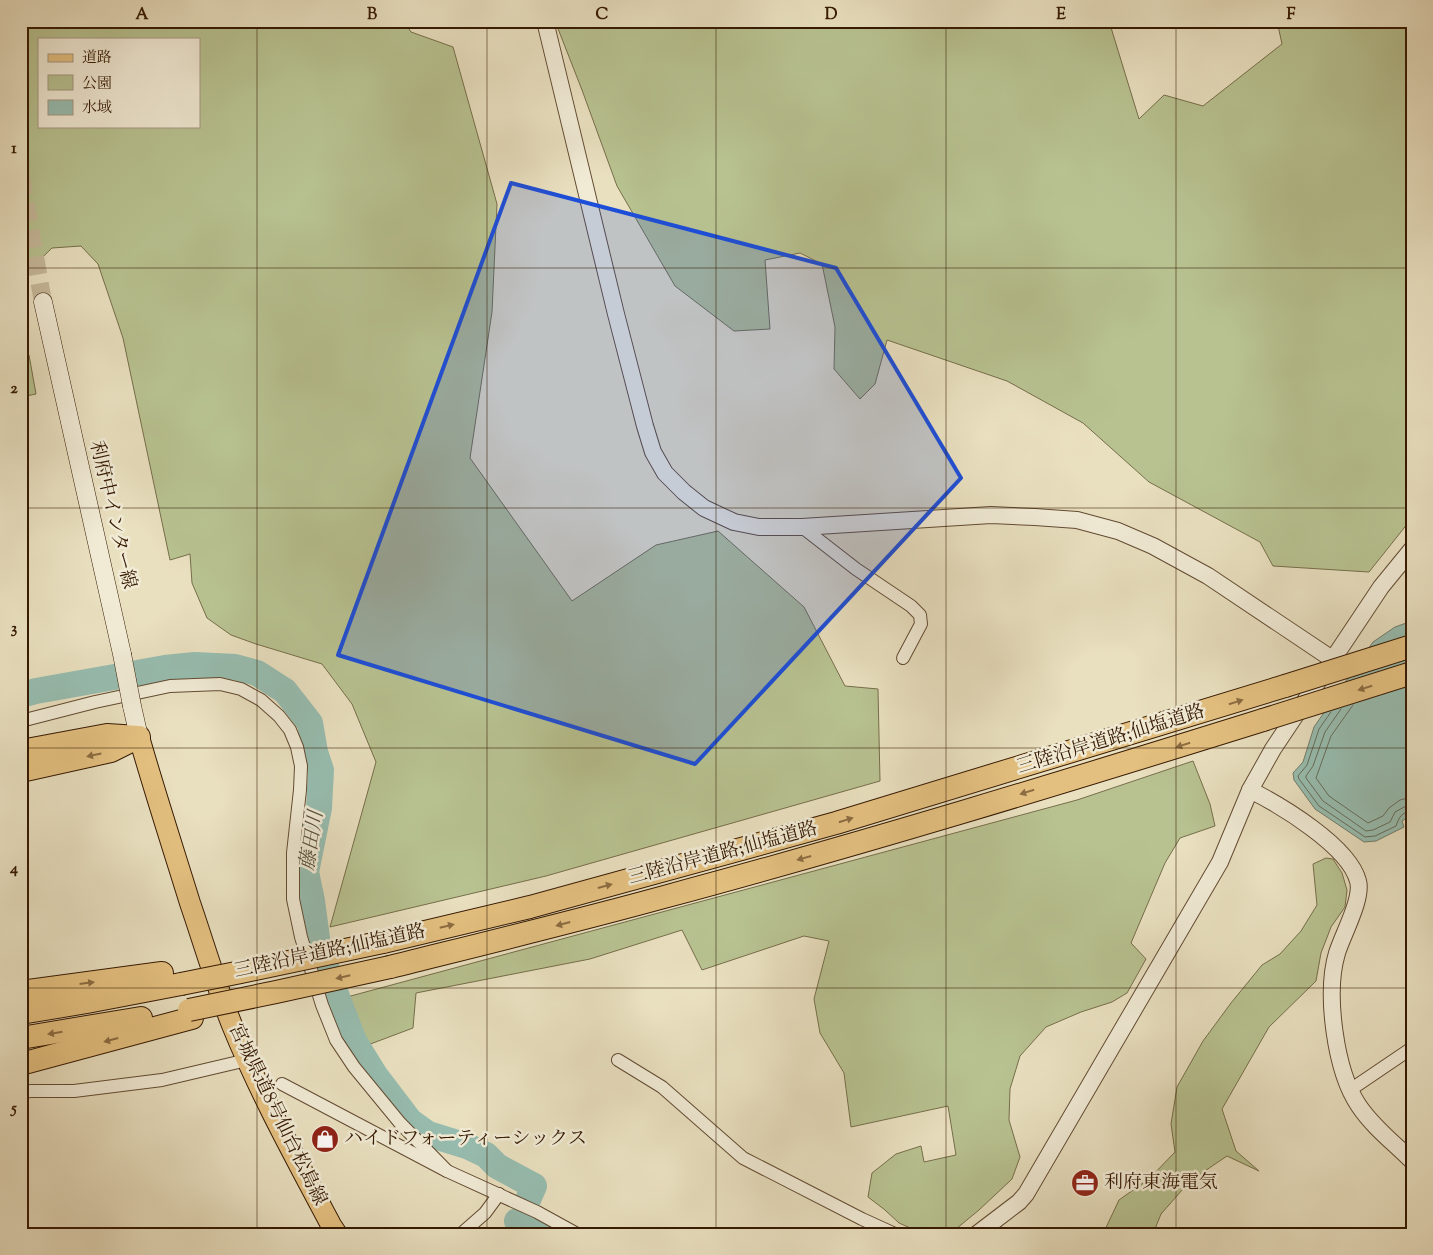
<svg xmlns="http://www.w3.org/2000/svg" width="1433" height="1255" font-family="'Sorts Mill Goudy','Noto Serif JP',serif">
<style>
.green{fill:#b8c291;stroke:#766e4a;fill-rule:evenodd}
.water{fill:#97bdb0;stroke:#707b6a}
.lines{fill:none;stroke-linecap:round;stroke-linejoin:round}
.shore{stroke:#666b59;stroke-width:1}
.river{stroke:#97bdb0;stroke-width:26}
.secondary-tunnel{stroke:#c5b89a;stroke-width:18;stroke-dasharray:18 9;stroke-linecap:butt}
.minor-casing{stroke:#624b32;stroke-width:14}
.tertiary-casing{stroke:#624b32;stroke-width:18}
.secondary-casing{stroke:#351902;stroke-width:19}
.primary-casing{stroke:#351902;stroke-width:22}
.motorway-casing{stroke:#351902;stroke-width:24}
.minor{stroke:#f1ebd6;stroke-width:12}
.tertiary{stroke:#f1ebd6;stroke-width:16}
.secondary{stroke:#f1ebd6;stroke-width:18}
.primary{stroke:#e4c080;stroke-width:20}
.motorway{stroke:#e4c080;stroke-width:22}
.secondary-bridge-casing{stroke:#351902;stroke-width:19;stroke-linecap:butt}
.motorway-bridge-casing{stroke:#351902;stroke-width:24;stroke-linecap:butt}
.secondary-bridge{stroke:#f1ebd6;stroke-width:18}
.motorway-bridge{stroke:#e4c080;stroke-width:22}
.oneway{fill:#8c6c41}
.marked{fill:#1d4ed8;fill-opacity:0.2;stroke:#1d4ed8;stroke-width:4;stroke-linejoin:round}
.grid{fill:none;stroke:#351902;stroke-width:1;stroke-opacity:0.55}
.labels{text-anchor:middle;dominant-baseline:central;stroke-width:5;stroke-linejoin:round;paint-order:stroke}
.street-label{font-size:19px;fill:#351902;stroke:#f1ebd6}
.poi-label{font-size:19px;fill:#351902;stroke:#f1ebd6;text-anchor:start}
.water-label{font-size:20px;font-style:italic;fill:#57523f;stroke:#f1ebd6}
.neatline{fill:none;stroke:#351902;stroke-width:2}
.grid-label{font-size:16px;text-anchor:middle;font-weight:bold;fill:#351902}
</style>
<rect width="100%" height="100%" fill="#e9e0c0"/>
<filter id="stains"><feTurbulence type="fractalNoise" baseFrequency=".004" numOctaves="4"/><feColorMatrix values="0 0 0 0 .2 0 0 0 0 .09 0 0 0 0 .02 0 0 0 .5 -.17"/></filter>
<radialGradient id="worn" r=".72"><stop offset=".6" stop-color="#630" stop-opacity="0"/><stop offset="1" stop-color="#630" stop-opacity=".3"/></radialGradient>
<!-- green -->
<g class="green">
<path d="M21,21H404L411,32L453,47L497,204L492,312L470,458L572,601L656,545L718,531L804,607L845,686L878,689L880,781L546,876L330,927L376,762L352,704L322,664L256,644L231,635L207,618L192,583L190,554L170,560L123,338L98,264L81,246L52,248L21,278ZM39,39H199V126H39Z"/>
<polygon points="555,21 1109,21 1139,119 1164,95 1203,106 1282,44 1277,21 1412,21 1412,518 1369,572 1273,566 1260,542 1149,482 1083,423 1007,381 887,340 875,384 860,399 834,369 835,327 822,264 800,253 765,260 770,329 734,331 675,286 617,186 582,90"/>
<polygon points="21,353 29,355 36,394 21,397"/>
<polygon points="1193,761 1210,804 1215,826 1180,838 1165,863 1131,943 1146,959 1127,993 1112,1002 1081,1012 1046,1027 1020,1056 1010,1089 1009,1120 1020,1157 1012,1179 979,1210 956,1229 941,1232 917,1231 899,1223 885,1210 868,1197 872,1173 896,1154 921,1146 924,1162 956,1155 948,1106 851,1127 844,1073 820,1033 814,999 829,941 804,936 702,970 682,930 590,959 416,993 413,1028 365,1046 347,997 1077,800"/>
<polygon points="1326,858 1333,859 1342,873 1347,890 1345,907 1331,927 1321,953 1316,981 1269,1027 1222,1109 1236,1151 1259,1171 1227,1156 1190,1181 1161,1214 1153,1234 1103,1234 1119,1200 1150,1178 1175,1152 1171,1124 1177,1087 1203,1041 1231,1003 1262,965 1280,954 1301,931 1317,905 1313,864"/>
</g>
<!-- water -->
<polygon class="water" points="1412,621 1412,815 1402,821 1404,827 1376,841 1364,842 1315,809 1294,780 1293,773 1303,762 1314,727 1373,642 1395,627"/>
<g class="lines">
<!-- shore -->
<g class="shore">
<polyline points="1353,705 1331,736 1316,778 1329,796 1368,823 1383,816 1389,808 1400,800 1412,797"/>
<polyline points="1341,709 1325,732 1313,766 1306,776 1306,778 1323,801 1366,831 1373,830 1390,822 1395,812 1406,806 1412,805"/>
<path d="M1331,712L1319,729L1307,765L1298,776L1299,779L1319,806L1365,837L1375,836L1396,826C1399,818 1401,812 1412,811"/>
</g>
<!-- river -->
<g class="river">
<polyline points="21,695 36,691 165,668 195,665 235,667 257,673 285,691 310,723 315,752 321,770 319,808 306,872 312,901 318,945 337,997 354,1041 375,1075 410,1121 428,1134 467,1146 486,1155 497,1166 534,1186 528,1200"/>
<polyline points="517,1221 539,1234"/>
</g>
<!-- secondary-tunnel -->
<polyline class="secondary-tunnel" points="21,177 43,302"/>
<!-- minor casing -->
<g class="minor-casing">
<g id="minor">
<polyline points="802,527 856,569 911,606 920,615 921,624 903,658"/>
<polyline points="21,721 95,702 170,686 220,684 241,689 261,700 279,716 290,730 297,747 301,766 300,790 293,853 293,899 301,937 322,1005 336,1040 354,1067 400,1123 447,1171"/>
<polyline points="618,1060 662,1087 743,1158 862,1219 895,1234"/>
<polyline points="282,1084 447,1171 537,1212 577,1234"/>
<polyline points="1350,1090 1412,1048"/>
<polyline points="21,1092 31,1091 74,1091 162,1080 247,1060"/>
<polyline points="461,1234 485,1213 499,1194"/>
</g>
</g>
<!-- tertiary casing -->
<g class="tertiary-casing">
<g id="tertiary">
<polyline points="545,21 616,314 645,426 653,452 665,473 684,492 704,508 734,522 759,527 802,527 991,515 1035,517 1077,520 1118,531 1153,546 1208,576 1332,659"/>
<path d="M1250,790C1280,805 1349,846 1358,881C1363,898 1343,934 1337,953C1325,993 1335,1071 1359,1106C1373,1127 1394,1143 1412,1161"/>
<polyline points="977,1234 1019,1202 1026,1194 1220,862 1250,790 1273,749 1381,587 1412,549"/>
</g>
</g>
<!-- secondary casing -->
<g class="secondary-casing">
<g id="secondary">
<polyline points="43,302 122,654"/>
<polyline points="132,706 139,737"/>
</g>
</g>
<!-- primary casing -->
<g class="primary-casing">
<path id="primary" d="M139,737C155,793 173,848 190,903C204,944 216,985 232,1025C260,1094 296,1159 331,1225L337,1234"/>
</g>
<!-- motorway casing -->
<g class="motorway-casing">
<g id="motorway">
<polyline points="21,751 107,735 138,737"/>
<polyline points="21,771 111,751 139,737"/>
<polyline points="383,942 530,907 836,823 1285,686"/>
<path d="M390,967C482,944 573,922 664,897C865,843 1064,782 1263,720"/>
<polyline points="21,992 162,973"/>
<polyline points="21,1013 87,1002 181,984"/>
<polyline points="21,1038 141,1018"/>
<polyline points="21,1064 192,1018"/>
</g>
</g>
<!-- minor -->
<use href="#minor" class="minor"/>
<!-- tertiary -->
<use href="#tertiary" class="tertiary"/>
<!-- secondary -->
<use href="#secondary" class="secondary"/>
<!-- primary -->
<use href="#primary" class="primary"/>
<!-- motorway -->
<use href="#motorway" class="motorway"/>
<!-- secondary-bridge casing -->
<g class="secondary-bridge-casing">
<polyline id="secondary-bridge" points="122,654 132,706"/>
</g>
<!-- motorway-bridge casing -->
<g class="motorway-bridge-casing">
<g id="motorway-bridge">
<polyline points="1285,686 1412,646"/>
<polyline points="1263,720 1412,673"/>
<polyline points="181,984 241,972 383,942"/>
<polyline points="189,1010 276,992 390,967"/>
</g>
</g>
<!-- secondary-bridge -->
<use href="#secondary-bridge" class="secondary-bridge"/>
<!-- motorway-bridge -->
<use href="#motorway-bridge" class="motorway-bridge"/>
</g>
<!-- one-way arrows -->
<defs><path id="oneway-solid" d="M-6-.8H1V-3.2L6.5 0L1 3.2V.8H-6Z" transform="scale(1.25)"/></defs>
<g class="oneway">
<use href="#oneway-solid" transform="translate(1365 688) rotate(163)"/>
<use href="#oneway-solid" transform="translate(1236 702) rotate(-17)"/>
<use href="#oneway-solid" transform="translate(1183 745) rotate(163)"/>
<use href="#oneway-solid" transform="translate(94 755) rotate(168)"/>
<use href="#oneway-solid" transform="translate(1027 792) rotate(163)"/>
<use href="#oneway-solid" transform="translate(846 820) rotate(-17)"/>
<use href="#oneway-solid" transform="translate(804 858) rotate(164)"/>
<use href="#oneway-solid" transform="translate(605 886) rotate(-15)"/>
<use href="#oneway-solid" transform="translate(563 924) rotate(165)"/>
<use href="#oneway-solid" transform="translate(447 926) rotate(-13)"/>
<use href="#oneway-solid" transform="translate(343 977) rotate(167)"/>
<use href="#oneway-solid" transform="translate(87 983) rotate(-7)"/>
<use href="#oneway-solid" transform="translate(55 1033) rotate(171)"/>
<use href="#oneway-solid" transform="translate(111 1040) rotate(165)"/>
</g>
<!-- marked area -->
<path class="marked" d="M511,183L836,268L961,478L695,764L338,655Z"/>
<!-- grid -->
<path class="grid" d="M257,21V1234M487,21V1234M716,21V1234M946,21V1234M1176,21V1234M21,268H1412M21,508H1412M21,748H1412M21,988H1412"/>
<!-- icons -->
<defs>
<g id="shop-disc" transform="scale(1.4375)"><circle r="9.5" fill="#8f2418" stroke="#f1ebd6"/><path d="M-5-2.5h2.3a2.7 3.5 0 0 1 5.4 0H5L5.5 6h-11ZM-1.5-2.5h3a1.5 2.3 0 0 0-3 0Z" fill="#fff"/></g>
<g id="office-disc" transform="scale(1.4375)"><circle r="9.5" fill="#8f2418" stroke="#f1ebd6"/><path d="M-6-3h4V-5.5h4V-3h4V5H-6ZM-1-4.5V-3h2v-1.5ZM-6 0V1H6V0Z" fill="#fff"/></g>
</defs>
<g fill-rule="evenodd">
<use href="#shop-disc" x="325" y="1139"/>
<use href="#office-disc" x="1085" y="1183"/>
</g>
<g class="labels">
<!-- street labels -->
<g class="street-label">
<text transform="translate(112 515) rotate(77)">利府中インター線</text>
<text transform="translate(1111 740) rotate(-17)">三陸沿岸道路;仙塩道路</text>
<text transform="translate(723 854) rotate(-15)">三陸沿岸道路;仙塩道路</text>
<text transform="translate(330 952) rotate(-12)">三陸沿岸道路;仙塩道路</text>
<text transform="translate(277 1115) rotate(64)">宮城県道8号仙台松島線</text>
</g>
<!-- poi labels -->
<g class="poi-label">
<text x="344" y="1139">ハイドフォーティーシックス</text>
<text x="1104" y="1183">利府東海電気</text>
</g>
<!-- water labels -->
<g class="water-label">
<text transform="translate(313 841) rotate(-81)">藤田川</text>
</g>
</g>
<!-- margin -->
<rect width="1433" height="1255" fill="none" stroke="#e9e0c0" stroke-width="55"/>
<!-- legend -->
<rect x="38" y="38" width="162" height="90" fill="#f1ebd6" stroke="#a69781"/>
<rect x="48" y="54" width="25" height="8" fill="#e4c080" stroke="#a69781"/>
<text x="82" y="62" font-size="15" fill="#351902">道路</text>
<rect x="48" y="75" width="25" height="15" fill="#b8c291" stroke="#a69781"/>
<text x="82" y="88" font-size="15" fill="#351902">公園</text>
<rect x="48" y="100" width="25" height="15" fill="#97bdb0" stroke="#a69781"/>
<text x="82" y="112" font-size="15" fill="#351902">水域</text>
<rect x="28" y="28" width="1378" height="1200" class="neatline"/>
<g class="grid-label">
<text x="142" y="19">A</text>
<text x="372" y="19">B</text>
<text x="602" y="19">C</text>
<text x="831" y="19">D</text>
<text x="1061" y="19">E</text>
<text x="1291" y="19">F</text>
<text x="14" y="153">1</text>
<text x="14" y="393">2</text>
<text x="14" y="633">3</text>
<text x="14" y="873">4</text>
<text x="14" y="1113">5</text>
</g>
<rect width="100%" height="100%" filter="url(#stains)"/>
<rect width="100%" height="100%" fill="url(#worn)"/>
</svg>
